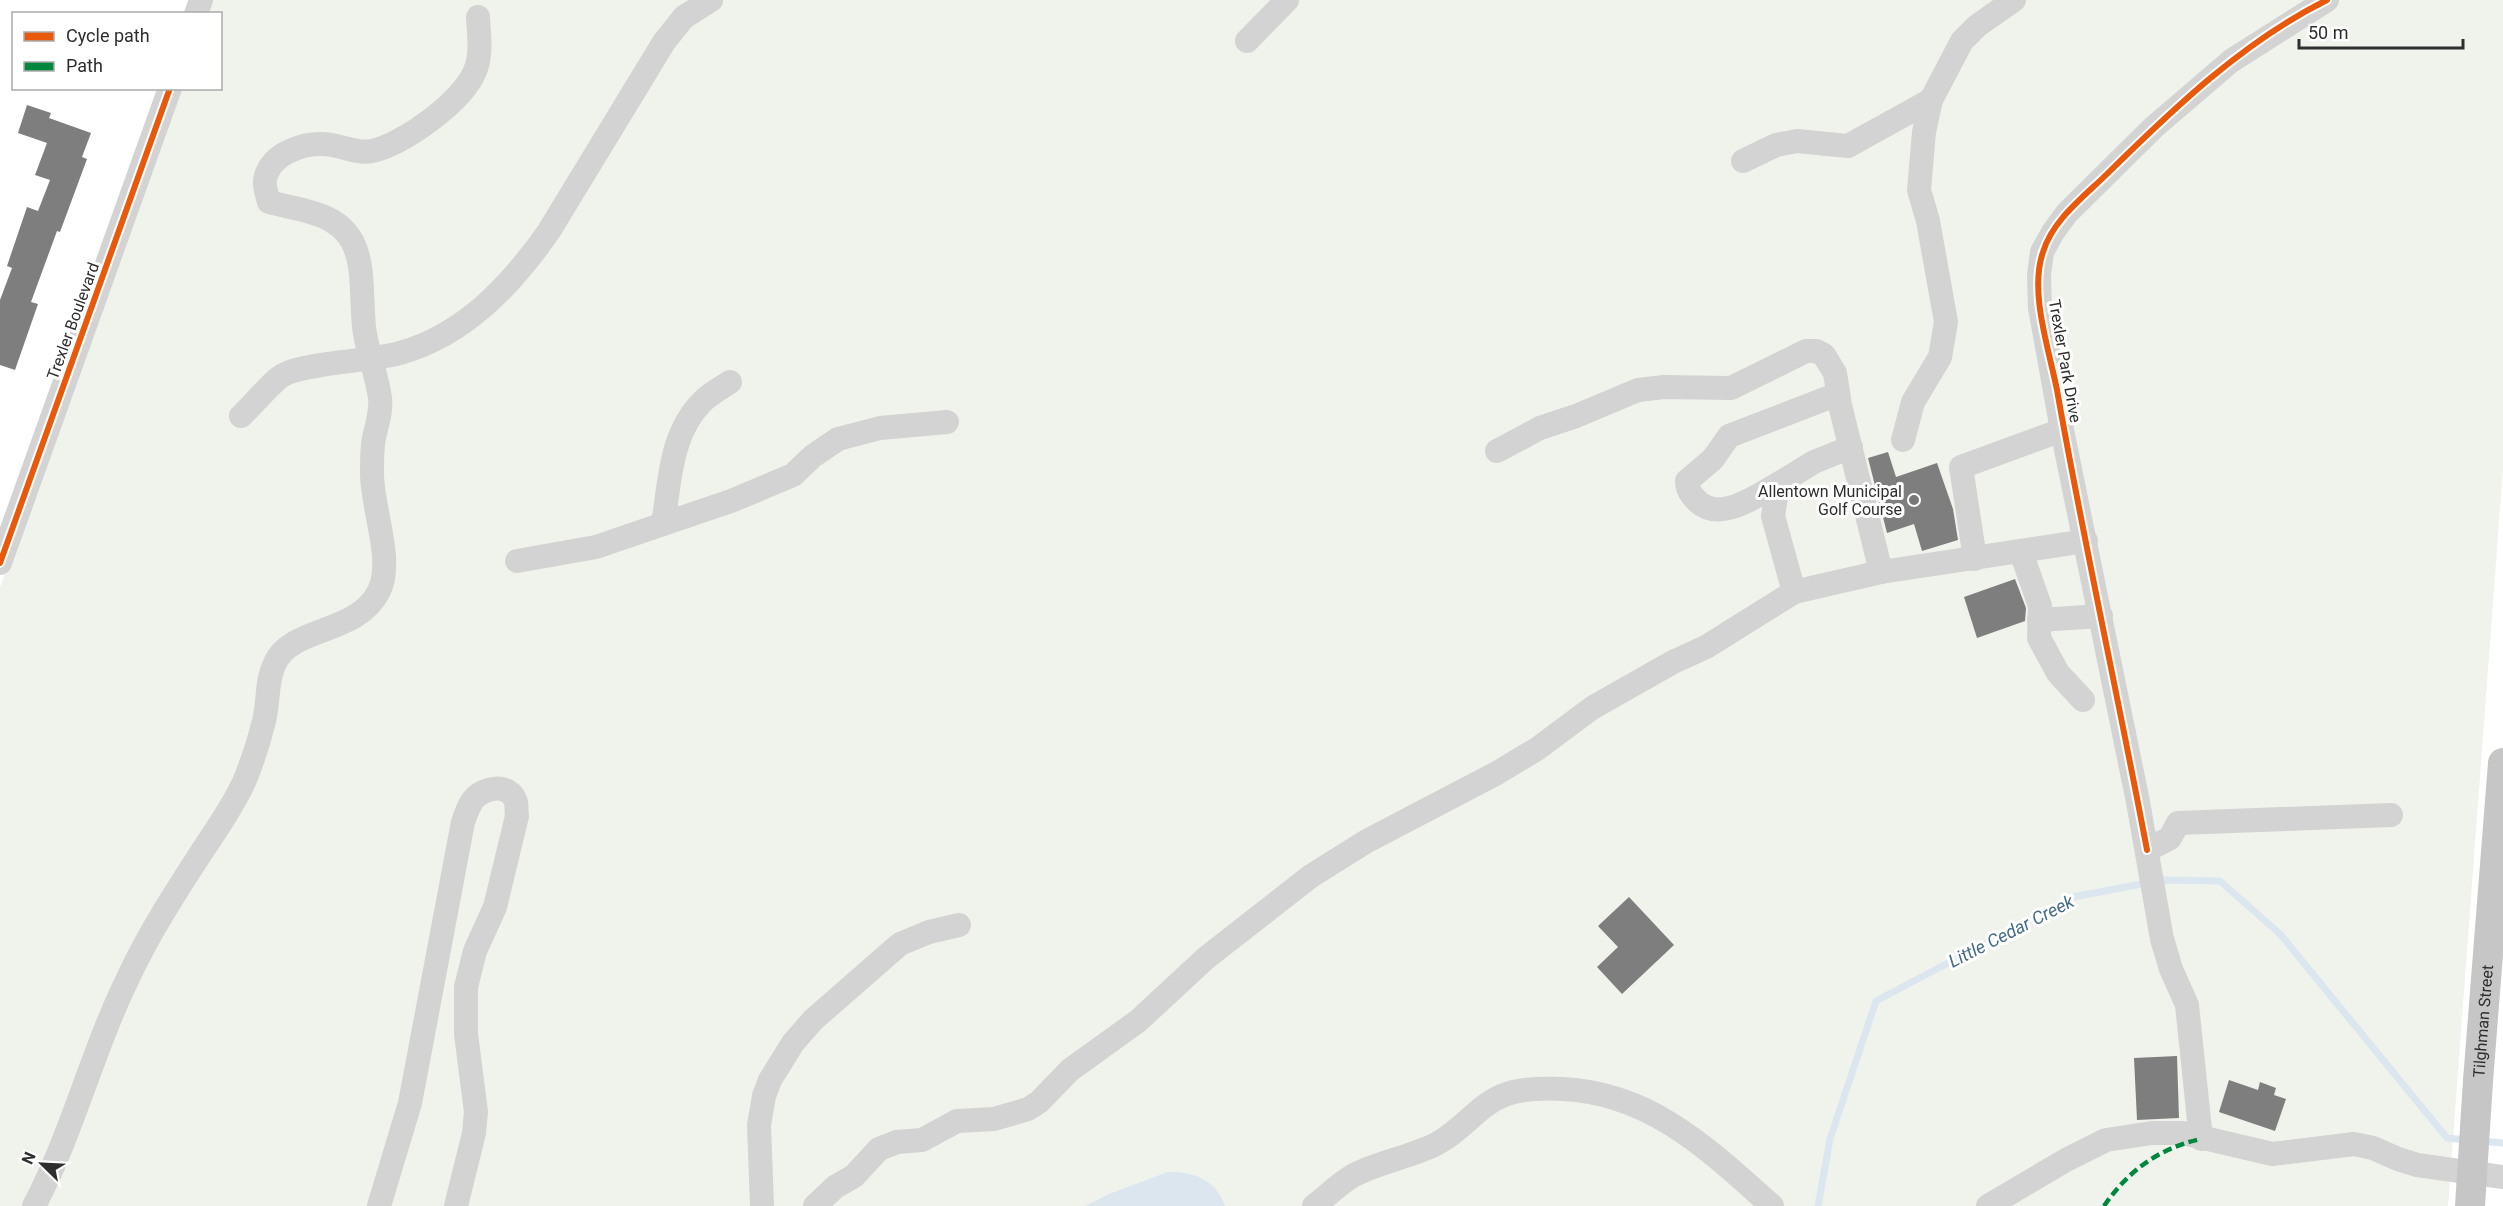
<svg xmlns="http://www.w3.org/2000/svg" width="2503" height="1206" font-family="Roboto,sans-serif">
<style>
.green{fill:#f0f3ec}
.water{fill:#dbe6ef}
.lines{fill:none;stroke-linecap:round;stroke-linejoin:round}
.stream{stroke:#dbe6ef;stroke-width:7}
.building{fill:#7e7e7e}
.minor{stroke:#d3d3d3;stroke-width:24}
.major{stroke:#c6c6c6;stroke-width:30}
.major-bridge{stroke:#c6c6c6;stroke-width:30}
.quiet{stroke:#00873e;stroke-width:4.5;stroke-dasharray:9 4.5;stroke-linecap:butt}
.cycleway-casing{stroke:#fff;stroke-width:10}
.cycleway{stroke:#e8590c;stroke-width:6}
.poi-dot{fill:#777;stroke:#fff;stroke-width:2}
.labels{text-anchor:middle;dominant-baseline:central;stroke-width:6;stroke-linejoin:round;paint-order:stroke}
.street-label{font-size:16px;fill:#2e2e2e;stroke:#fff}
.poi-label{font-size:16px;fill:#2e2e2e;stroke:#fff;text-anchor:end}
.water-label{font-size:18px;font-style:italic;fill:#446b87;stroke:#fff}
</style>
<rect width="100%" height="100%" fill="#fff"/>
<!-- green -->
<polygon class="green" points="213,0 2503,0 2503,468 2448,1206 0,1206 0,587 50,443 181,89 220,88 220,14 208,13"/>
<!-- water -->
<path class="water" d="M1168,1172C1195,1172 1215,1179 1225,1206H1085L1109,1194Z"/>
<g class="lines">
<!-- stream -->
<g class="stream">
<polyline points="2480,1141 2503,1143"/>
<polyline points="1818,1206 1830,1139 1876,1001 2073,897 2163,880 2220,881 2280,934 2447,1138 2466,1140"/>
</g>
</g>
<!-- building -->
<g class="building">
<polygon points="27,105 51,113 49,118 91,133 82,157 87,159 60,232 57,231 31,302 38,304 15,370 0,365 0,300 12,268 7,266 27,207 38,211 50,180 35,175 47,143 18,133"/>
<polygon points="1888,452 1896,477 1937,463 1953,509 1958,540 1922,551 1914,524 1887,533 1868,458"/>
<polygon points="2015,579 2026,608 2025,621 1977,638 1964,597"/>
<polygon points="1629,897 1674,945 1622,994 1597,967 1618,947 1598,926"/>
<polygon points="2177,1056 2179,1118 2137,1120 2134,1058"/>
<polygon points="2229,1080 2258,1090 2260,1082 2276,1088 2274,1095 2286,1099 2275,1131 2219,1112"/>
</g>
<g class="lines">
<!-- minor -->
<g class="minor">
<polyline points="196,14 201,0"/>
<polyline points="1247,41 1287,0"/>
<polyline points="1743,161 1776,145 1797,141 1848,146 1931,100"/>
<path d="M241,416C254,404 266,388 280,377C297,363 373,361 400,353C465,335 512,284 549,231L664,42L684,17L711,0"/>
<polyline points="1903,440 1913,402 1940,357 1946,322 1928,221 1919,190 1924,132 1931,100 1962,41 1977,26 2014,0"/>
<polyline points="1497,451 1540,428 1576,416 1638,390 1664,387 1731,388 1806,351 1816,351 1824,355 1835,373 1840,405 1881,572 1794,592 1773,516 1778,484 1814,462 1851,447"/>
<path d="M1778,484C1756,496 1720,523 1697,501C1691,494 1687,490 1687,481L1713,459L1729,436L1838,394"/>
<path d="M663,524C670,482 670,433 703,401C710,394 721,388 730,382"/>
<polyline points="2021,552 2040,606 2039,638 2058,673 2083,700"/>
<polyline points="1975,559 1961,467 2062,430"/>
<polyline points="517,561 596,547 731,501 793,475 813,456 838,439 880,428 947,422"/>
<polyline points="0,563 170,88"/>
<polyline points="1881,572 2086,541"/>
<polyline points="2039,620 2101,616"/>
<polyline points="2147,850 2170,838 2178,823 2391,815"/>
<polyline points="2201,1139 2187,1005 2171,969 2162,939 2138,802 2062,430 2040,308 2039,275 2042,252 2053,232 2067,213 2154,127 2231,61 2327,0"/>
<path d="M34,1206C73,1132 92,1051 129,976C149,933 175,893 201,853C216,830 232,808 244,782C252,763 259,741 264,721C269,701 266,681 275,663C292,626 357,635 379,591C394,561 372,508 372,474C372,464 372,454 373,444C375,429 382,413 380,398C377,376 369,356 365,334C360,305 366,267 352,241C335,211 298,210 269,202C267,195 264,186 265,180C270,152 307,141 332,145C345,147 358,154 372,151C403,145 463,101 475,71C482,54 479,36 478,17"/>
<path d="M379,1206L410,1103L463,822C466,815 468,806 473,800C483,787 510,782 516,802C517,806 516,812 517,816L495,907L475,951L466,987V1034L476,1112L474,1133L456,1206"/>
<polyline points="762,1206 759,1125 764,1096 770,1080 793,1043 813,1020 900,944 929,932 959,925"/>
<polyline points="815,1206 835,1187 854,1176 879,1149 897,1142 922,1140 957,1121 994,1119 1028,1109 1039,1102 1070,1070 1138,1021 1206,958 1311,876 1367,841 1497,773 1537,749 1592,708 1673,662 1706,647 1794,592"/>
<path d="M1314,1206C1327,1196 1340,1183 1354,1175C1381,1161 1412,1157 1438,1143C1463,1130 1478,1105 1504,1095C1522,1088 1543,1088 1563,1089C1651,1093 1709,1150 1772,1206"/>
<polyline points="1988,1206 2066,1160 2106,1140 2152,1133 2183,1133 2272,1154 2354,1144 2373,1148 2398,1159 2417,1165 2503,1177"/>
</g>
<!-- major -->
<path class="major" id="s1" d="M2478,1081L2503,763"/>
<!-- major-bridge -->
<polyline class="major-bridge" points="2470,1206 2478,1081"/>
<!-- quiet -->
<path class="quiet" d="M2104,1206C2128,1171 2159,1148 2201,1139"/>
<!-- cycleway casing -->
<g class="cycleway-casing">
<g id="cycleway">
<polyline points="0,563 170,88"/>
<path d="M2147,850C2118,696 2084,543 2057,390C2049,349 2029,292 2043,252C2053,219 2085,196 2109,172C2174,108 2244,41 2327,0"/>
</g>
</g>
<!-- cycleway -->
<use href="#cycleway" class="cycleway"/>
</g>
<!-- markers -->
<circle class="poi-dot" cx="1914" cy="500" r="6"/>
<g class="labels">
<!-- street labels -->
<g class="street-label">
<text transform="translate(73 321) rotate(-70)">Trexler Boulevard</text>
<text transform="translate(2065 361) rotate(80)">Trexler Park Drive</text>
<text stroke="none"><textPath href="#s1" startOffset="60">Tilghman Street</textPath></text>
</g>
<!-- poi labels -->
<g class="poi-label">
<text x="1902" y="491">Allentown Municipal<tspan x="1902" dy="18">Golf Course</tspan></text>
</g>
<!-- water labels -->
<g class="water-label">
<text transform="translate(2011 931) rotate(-27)">Little Cedar Creek</text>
</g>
</g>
<!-- legend -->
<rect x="12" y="12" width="210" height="78" fill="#ffffff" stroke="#ababab" stroke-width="1.5"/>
<rect x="24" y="32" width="30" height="9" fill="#e8590c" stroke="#ababab" stroke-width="1.5"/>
<text x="66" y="42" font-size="18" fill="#2e2e2e">Cycle path</text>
<rect x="24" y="62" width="30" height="9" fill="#00873e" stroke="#ababab" stroke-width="1.5"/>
<text x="66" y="72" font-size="18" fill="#2e2e2e">Path</text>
<!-- north arrow -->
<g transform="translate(42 1164) rotate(294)" stroke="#ffffff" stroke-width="4.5" paint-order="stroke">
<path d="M0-4.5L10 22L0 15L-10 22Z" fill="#2e2e2e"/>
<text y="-9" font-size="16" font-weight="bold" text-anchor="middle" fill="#2e2e2e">N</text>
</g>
<!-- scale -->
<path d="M2299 39v9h164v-9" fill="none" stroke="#2e2e2e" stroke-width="3"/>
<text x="2308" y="39" font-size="18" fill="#2e2e2e" stroke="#ffffff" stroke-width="4.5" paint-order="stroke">50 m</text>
</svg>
